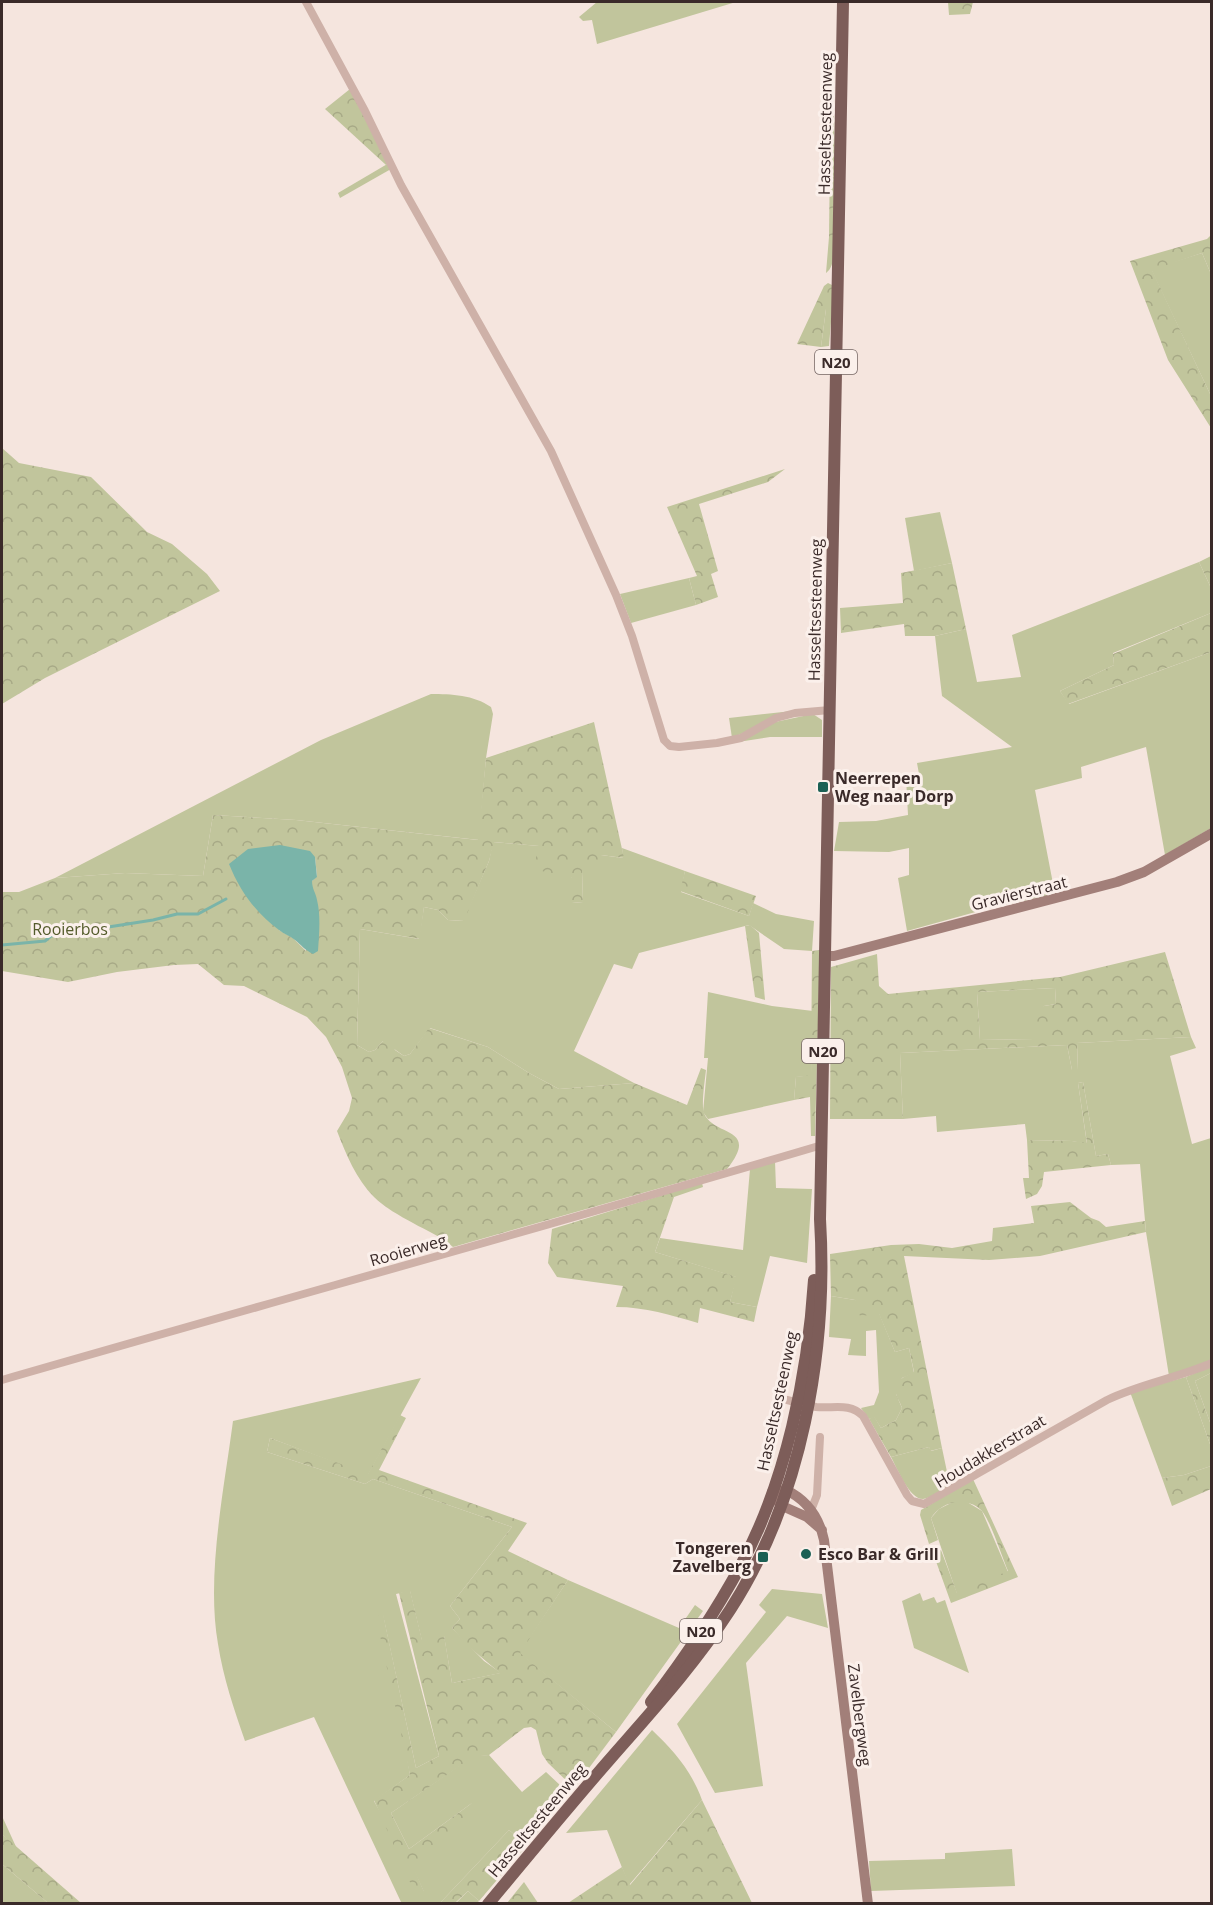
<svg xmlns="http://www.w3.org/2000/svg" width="1213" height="1905" font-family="'Open Sans',sans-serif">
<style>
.green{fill:#c1c59c}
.forest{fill:url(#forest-crowns);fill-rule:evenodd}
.water{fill:#7ab4a9}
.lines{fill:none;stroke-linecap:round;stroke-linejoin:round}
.stream{stroke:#7ab4a9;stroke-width:3}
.street{stroke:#ceb1a8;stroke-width:8}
.secondary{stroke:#a27f79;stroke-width:10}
.primary{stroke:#7d5d59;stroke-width:12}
.poi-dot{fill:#1b6054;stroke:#fbf0eb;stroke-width:2}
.labels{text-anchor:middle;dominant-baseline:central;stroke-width:6;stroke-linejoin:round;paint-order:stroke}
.shield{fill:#fbf0eb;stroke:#746563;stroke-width:1.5}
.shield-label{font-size:15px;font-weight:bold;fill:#3a2a29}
.street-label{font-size:16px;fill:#3a2a29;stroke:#fbf0eb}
.poi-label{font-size:16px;font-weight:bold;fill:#3a2a29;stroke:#fbf0eb;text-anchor:start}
.park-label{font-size:16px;fill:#545b2b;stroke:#fbf0eb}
</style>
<defs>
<pattern id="forest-crowns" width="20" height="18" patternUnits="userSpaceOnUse" patternTransform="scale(1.5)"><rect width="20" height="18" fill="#c1c59c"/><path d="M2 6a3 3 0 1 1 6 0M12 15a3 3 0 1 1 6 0" fill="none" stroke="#a7a986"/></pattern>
</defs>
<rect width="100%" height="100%" fill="#f5e5de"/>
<!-- green -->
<g class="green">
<polygon points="597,2 736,2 597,44 592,20 583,21 579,17"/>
<polygon points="834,116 835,152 830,152 830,117"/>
<polygon points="389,163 391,169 340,198 338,193"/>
<path d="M829,237H833C833,248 836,266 826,273Z"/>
<polygon points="1202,253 1211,274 1211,396 1151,269"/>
<polygon points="826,309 832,309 829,346 821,347"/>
<polygon points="940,512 952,563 914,571 905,518"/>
<polygon points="1199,562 1211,588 1211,613 1113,653 1114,665 1060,691 1069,704 1211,652 1211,828 1165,855 1146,747 1081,767 1082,778 1035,790 1055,894 990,908 907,931 898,878 909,875 909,848 889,852 834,851 839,822 876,821 908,815 906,777 919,774 917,763 1012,747 942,696 935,636 966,629 977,682 1021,677 1012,635"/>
<polygon points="689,578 696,605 631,623 620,594"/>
<path d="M431,694C451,694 474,695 491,707L493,714L486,758L479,840L296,820L213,815L203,876L125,873L55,878L321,740Z"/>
<polygon points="792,711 732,738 729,718"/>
<polygon points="813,714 822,720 822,737 770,737 738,742 775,722"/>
<polygon points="493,842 539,846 572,878 572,903 583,902 582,871 601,855 623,858 622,848 685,871 681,892 749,916 753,903 776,914 814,921 812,951 784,949 749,925 639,953 632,969 614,964 574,1051 634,1083 559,1089 529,1073 488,1047 430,1028 410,1054 404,1056 383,1041 375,1050 369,1052 357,1045 360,929 419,939 424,907 438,910 448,920 463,921 489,861"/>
<polygon points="1055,988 1056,1004 1044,1006 1036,1039 980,1040 977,992"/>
<polygon points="708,992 772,1006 813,1011 811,1076 796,1077 794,1100 708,1119 703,1112 708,1058 704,1058"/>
<polygon points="1191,1037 1196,1048 1170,1056 1192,1144 1211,1138 1211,1360 1169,1376 1146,1232 1140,1164 1111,1165 1108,1154 1096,1156 1083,1082 1078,1083 1087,1144 1072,1141 1027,1140 1025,1124 937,1132 936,1116 903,1119 900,1053 1067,1045 1072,1070 1078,1070 1077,1043"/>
<polygon points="775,1161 776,1188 812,1189 807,1263 770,1256 757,1307 730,1302 736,1277 655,1252 660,1238 743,1250 750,1169"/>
<polygon points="831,1296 855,1300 879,1313 895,1352 909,1348 914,1373 902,1378 896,1394 902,1408 896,1420 881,1428 874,1417 869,1419 861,1408 874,1405 879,1392 876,1330 866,1331 866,1356 848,1355 851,1339 829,1337"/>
<polygon points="1211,1373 1211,1425 1195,1381"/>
<polygon points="1186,1377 1211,1447 1211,1466 1184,1475 1162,1478 1130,1392"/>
<path d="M421,1378L368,1475L270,1438L267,1452L365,1484L373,1479L512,1527L450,1606L460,1619L452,1628L484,1661L501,1673L452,1683L444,1636L422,1641L410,1591L396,1594L439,1756L416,1768L383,1615L410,1775L374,1801L424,1892L413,1868L472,1803L409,1849L391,1813L463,1763L473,1756L489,1755L522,1792L546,1772L561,1786L567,1796L527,1845L509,1830L440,1903H398L401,1902L314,1717L245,1741C234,1709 223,1677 218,1644C206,1576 224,1490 233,1421Z"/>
<path d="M929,1447L931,1451L942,1448L950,1486C942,1490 932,1498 923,1499C909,1499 897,1468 891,1457Z"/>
<polygon points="953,1502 967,1502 982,1511 1008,1572 957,1594 931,1518 939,1509"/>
<polygon points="568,1580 679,1628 695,1605 703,1611 616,1732 519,1653"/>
<polygon points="772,1589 822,1594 828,1628 787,1616 746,1663 763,1786 715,1793 677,1724 766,1612 759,1605"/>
<polygon points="920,1593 923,1601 934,1597 937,1603 945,1600 969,1673 914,1648 902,1601"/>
<path d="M652,1730C674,1751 691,1770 702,1800L629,1885L607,1830L566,1833Z"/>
<polygon points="2,1816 17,1849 2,1834"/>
<polygon points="1012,1849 1015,1886 871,1891 869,1861 945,1859 945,1853"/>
<polygon points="2,1864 48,1903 2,1903"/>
<polygon points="468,1891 479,1901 477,1903 455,1904"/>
</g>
<!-- forest -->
<g class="forest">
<polygon points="948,2 973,2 970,14 949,15"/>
<polygon points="350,89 389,163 386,165 325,109"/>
<polygon points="830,152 835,152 833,237 829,237"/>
<polygon points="1211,235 1211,274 1202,253 1152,270 1211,396 1211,428 1168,360 1130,261 1207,239"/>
<polygon points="828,283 832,285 832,309 826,309 821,347 797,344 824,286"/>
<polygon points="2,448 19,463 91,477 147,532 172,544 207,574 220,591 45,678 2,704"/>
<polygon points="785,469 768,482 699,504 718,571 711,574 718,597 696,605 689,578 697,576 667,507"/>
<polygon points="1211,556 1211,588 1199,562"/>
<polygon points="952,563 966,629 935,636 905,636 904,624 841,633 840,608 903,603 901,573"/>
<polygon points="1211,613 1211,652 1068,704 1060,691 1114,665 1113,654"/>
<path d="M594,722L624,858L601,855L602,868L582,871L583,902L572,903V878L533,869L539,846L494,842L489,861L464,921L448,920L438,910L424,907L420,939L360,929L357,1045L369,1052L375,1050L383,1041L392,1042L395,1050L404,1056L410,1054L429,1028L488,1047L529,1073L559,1089L634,1083L687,1105L701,1068L706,1070C705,1080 701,1105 704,1113C713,1137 761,1126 727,1169L453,1247C441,1236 427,1231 413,1223C400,1216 384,1207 374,1197C356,1179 346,1154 337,1131L349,1111L352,1098L342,1067L326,1037L307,1017L244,986L224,985L198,964L174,965L117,972L68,982L2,971V892H19L55,878L125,873L203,876L213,815L296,820L478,840L486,758ZM315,857L317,876L312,881L306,951L293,938L279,930Z"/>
<polygon points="685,871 756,896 749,916 680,891"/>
<polygon points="750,925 759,933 765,1000 755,997 745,926"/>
<polygon points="820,950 815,1136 811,1136 810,1097 794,1100 796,1077 811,1075 812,951"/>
<path d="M1165,952L1191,1037L1077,1043L1078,1070H1072L1067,1045L900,1053L903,1119H830L831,967L877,954L879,986L888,994L1060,977ZM1055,988L1056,1004L1044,1006L1035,1013L1032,1030L1035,1039L980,1040L977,992Z"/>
<polygon points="1083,1082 1096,1156 1108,1154 1111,1165 1044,1172 1042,1186 1037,1194 1026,1199 1023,1178 1029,1178 1027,1140 1072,1141 1087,1143 1078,1083"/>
<path d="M702,1183L703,1187L674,1197L655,1252L737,1277L730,1302L757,1307L754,1322L700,1308L698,1323C671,1315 645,1307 616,1307L623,1286L557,1277L548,1263L552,1229Z"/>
<path d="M1070,1202L1091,1218L1099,1221L1106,1227L1145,1221L1146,1232L1040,1256L989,1260L904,1256L942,1448L930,1451L929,1447L891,1457L869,1419L874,1416L881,1428L896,1420L902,1408C901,1404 897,1398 896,1394C893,1381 905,1376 914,1372L909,1348L895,1352L879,1314L860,1316L855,1300L831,1296L830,1254L891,1245L919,1244L952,1248L992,1241L993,1228L1034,1223L1031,1206Z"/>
<polygon points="1211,1366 1211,1373 1195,1381 1211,1425 1211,1447 1186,1377"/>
<polygon points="400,1415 406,1418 379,1470 527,1523 508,1551 568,1580 520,1653 616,1732 574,1788 548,1763 542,1754 536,1730 531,1727 524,1728 489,1755 473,1757 391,1813 409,1849 472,1803 481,1813 414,1868 424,1892 416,1896 374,1800 410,1775 376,1617 383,1614 416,1768 439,1756 399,1593 410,1590 422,1640 444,1635 452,1683 500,1673 468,1646 452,1628 460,1619 450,1606 512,1527 373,1479 365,1484 267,1452 270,1438 368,1474"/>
<polygon points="1211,1466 1211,1489 1172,1506 1162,1478 1184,1475"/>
<path d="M973,1479L1018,1577L951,1603L933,1553L941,1550L957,1593L1008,1571C1002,1557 990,1519 981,1510C975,1504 967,1502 959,1502C947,1502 937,1509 931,1518L938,1540L929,1544L920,1515L921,1510Z"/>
<polygon points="702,1800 752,1903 568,1903 622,1867 630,1885"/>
<polygon points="509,1830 527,1845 479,1901 468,1891 455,1903 440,1903"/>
<polygon points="2,1834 81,1903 48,1903 2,1864"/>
<polygon points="524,1882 538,1903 507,1903"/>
</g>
<!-- water -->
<path class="water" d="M280,845L310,851L315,857L317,877L312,881C312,889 316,893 317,900C321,916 319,935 318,951L313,954C305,950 301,945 295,940C290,936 284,934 279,930C255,912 240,891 229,864L248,849Z"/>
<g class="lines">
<!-- stream -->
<polyline class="stream" points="2,945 45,941 51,936 153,920 177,914 198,914 226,899"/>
<!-- street -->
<g class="street">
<polyline points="306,2 365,111 401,185 551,451 616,595 632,636 664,740 670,746 679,747 717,743 741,738 776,718 795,713 830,710"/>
<path d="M2,1380C275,1301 549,1226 822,1145"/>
<path d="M787,1400C796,1402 806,1405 816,1407C833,1409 849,1402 863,1416L907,1495L912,1501L924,1504L1107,1400C1140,1384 1177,1378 1212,1363"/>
<polyline points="810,1513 817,1495 820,1437"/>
</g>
<!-- secondary -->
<g class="secondary">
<polyline points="825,956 834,956 1117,882 1144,872 1212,833"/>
<path d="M822,1530L807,1517L780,1505L772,1492L786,1490C807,1500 819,1517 824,1540L868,1904"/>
</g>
<!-- primary -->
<g class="primary">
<path d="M651,1702C684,1659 715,1613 741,1565C786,1481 808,1375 814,1280"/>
<path d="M488,1904C529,1855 569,1806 611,1758C653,1710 695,1664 730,1610C802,1499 828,1350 820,1219L843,2"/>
</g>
</g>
<!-- markers -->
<g class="poi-dot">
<rect x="817" y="781" width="12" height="12" rx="3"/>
<circle cx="806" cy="1554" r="6"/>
<rect x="757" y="1551" width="12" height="12" rx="3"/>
</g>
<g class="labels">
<!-- shield labels -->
<g class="shield">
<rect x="815" y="350" width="42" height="24" rx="4.5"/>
<rect x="802" y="1039" width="42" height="24" rx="4.5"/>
<rect x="680" y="1619" width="42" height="24" rx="4.5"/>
</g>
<g class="shield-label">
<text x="836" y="362">N20</text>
<text x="823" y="1051">N20</text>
<text x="701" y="1631">N20</text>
</g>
<!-- street labels -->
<g class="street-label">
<text transform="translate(825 124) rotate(-89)">Hasseltsesteenweg</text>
<text transform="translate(815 610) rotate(-89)">Hasseltsesteenweg</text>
<text transform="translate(1019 893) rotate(-14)">Gravierstraat</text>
<text transform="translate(408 1250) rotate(-16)">Rooierweg</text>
<text transform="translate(777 1401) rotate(-78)">Hasseltsesteenweg</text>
<text transform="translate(990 1451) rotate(-31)">Houdakkerstraat</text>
<text transform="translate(860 1715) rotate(83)">Zavelbergweg</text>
<text transform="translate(537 1820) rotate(-50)">Hasseltsesteenweg</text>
</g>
<!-- poi labels -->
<g class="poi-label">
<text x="835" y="778">Neerrepen<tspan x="835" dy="18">Weg naar Dorp</tspan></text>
<text x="751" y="1548" text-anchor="end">Tongeren<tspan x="751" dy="18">Zavelberg</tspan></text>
<text x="818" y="1554">Esco Bar &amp; Grill</text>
</g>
<!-- park labels -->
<g class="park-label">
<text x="70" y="929">Rooierbos</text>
</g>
</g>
<!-- border -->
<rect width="1213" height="1905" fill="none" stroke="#3a2a29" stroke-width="6"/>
</svg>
